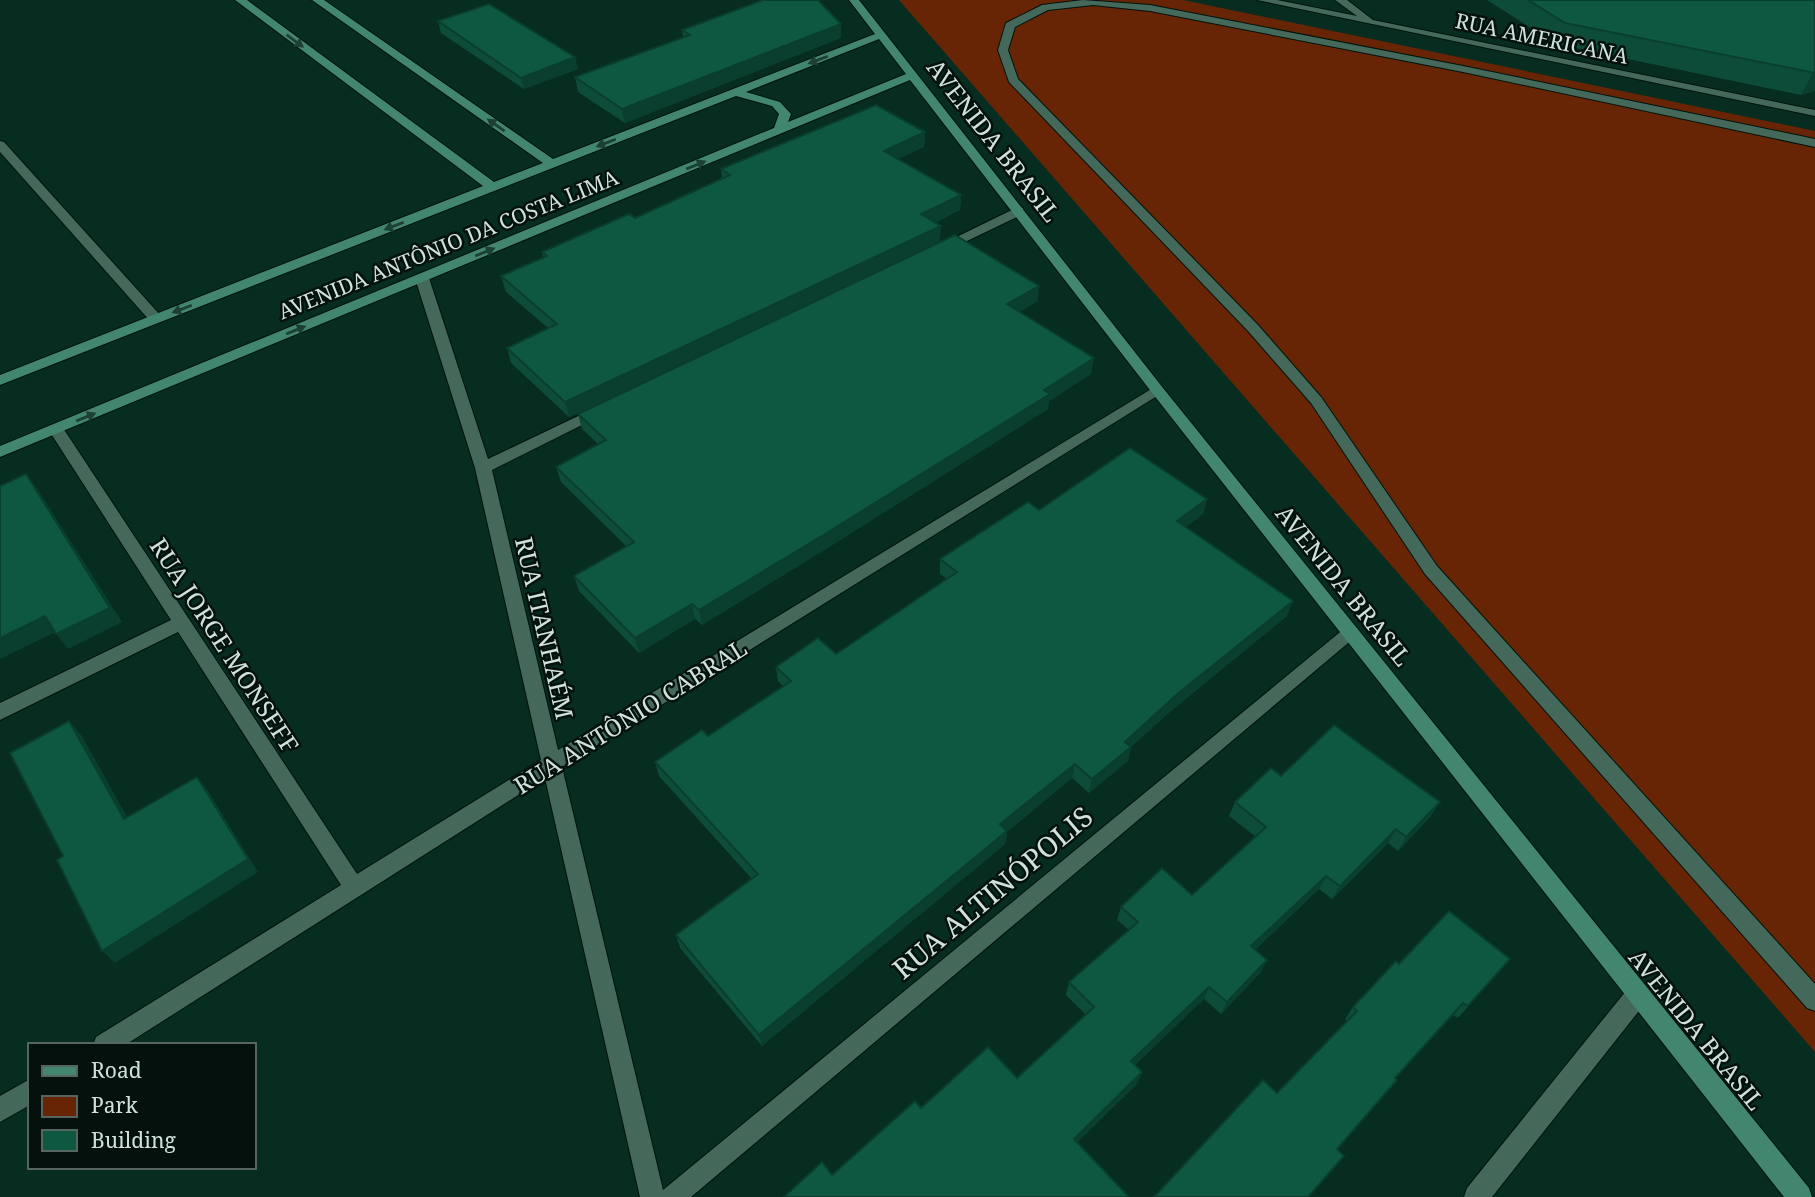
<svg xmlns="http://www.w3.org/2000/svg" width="1815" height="1197" font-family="'Noto Serif',serif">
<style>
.green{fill:#672506}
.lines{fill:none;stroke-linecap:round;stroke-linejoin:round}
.street-casing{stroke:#00130b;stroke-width:2}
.secondary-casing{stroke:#00130b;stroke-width:2}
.street{fill:#44685a;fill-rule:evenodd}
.secondary{fill:#43866f;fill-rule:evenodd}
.wall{fill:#0c4c39}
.shaded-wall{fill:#0a3e2e}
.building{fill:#0e5842;stroke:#0a3e2e;stroke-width:2}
.oneway{fill:#1d4034}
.labels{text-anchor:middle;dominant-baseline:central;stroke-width:5;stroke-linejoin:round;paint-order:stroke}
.far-street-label{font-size:21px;fill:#d0e3db;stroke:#04110c}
.street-label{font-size:24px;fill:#d0e3db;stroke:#04110c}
.near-street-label{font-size:28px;fill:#d0e3db;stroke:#04110c}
</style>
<rect width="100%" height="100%" fill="#072c20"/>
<!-- green -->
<polygon class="green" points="899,0 1183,0 1815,131 1815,1052"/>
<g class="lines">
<!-- street casing -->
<g class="street-casing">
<g id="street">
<polygon points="1083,0 1150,5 1463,66 1815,139 1815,147 1463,72 1150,11 1093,5 1048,10 1015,27 1008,50 1018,79 1258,325 1321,397 1437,566 1815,984 1815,1011 1807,1008 1425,574 1311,403 1248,331 1009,82 998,50 1006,23 1042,5"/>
<polygon points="1257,0 1277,0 1357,16 1335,0 1347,0 1373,20 1815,110 1815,116"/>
<polygon points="0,141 4,142 161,316 161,322 151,322 0,152"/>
<polygon points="1018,207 1023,208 1023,214 946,251 936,251 934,248"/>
<polygon points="422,274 429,278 488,459 595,408 600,407 608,412 492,470 558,750 1153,388 1158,386 1165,391 562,767 663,1190 1345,628 1357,628 1360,633 691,1197 640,1197 545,778 125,1045 93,1045 96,1037 341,885 178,632 0,720 0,703 171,620 48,429 51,425 61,425 357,874 541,760 475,468 415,278"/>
<polygon points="1638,983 1646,986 1649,994 1646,1002 1492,1197 1464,1197 1467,1188 1630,986"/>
<polygon points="30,1079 30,1105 0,1122 0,1096"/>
</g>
</g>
<!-- secondary casing -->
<g class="secondary-casing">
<path id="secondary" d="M235,0H247L494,182L543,163L312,0H324L553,159L875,34L849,0H859L1163,388L1809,1188L1812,1197H1784L1153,394L910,80L0,457V446L774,128L779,114L772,106L736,96L0,385V375L483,186ZM879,39L906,74L788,122L791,114L780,102L746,92Z"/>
</g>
<!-- street -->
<use href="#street" class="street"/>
<!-- secondary -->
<use href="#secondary" class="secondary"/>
</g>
<!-- wall -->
<g class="wall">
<polygon points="1487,0 1815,0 1815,91 1801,95 1556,44"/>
<polygon points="438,21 578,69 524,89 441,33"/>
<polygon points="682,30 841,38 625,123 578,92 575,77 683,37"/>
<polygon points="925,132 924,147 898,159 961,195 960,210 935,223 940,241 569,417 511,363 507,348 548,328 506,292 501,276 543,258 542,252 635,218 722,179 721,169"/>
<polygon points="1038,301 1019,312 1091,374 1049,401 1048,409 826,549 702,625 695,619 639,653 579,591 574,576 626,546 561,482 556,467 598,444 582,429 578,414"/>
<polygon points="1207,499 1203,514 1186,527 1287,616 1171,711 1131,747 1128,761 1089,793 1072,778 1007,832 1005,844 762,1046 680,948 676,935 752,879 659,776 655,762 708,736 783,686 778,681 776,667 836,654 947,579 940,574 940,559 1039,510"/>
<polygon points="1281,776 1431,816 1398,851 1388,843 1332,899 1319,889 1255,950 1261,972 1221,1014 1204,999 1135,1065 1138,1083 1077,1142 832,1175 921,1108 1017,1078 1086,1015 1066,995 1069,982 1129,930 1117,920 1121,907 1192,895 1256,837 1229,816 1235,802"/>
<polygon points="1399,964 1499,972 1458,1018 1453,1015 1277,1093 1347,1021 1345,1019 1353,1007"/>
</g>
<!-- shaded-wall -->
<g class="shaded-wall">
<polygon points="841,24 841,38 625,123 622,109"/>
<polygon points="575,57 578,69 524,89 521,78"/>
<polygon points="1813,73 1815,73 1815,91 1801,95"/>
<polygon points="925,132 924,147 885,165 884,151"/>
<polygon points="961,195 960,210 921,229 921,214"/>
<polygon points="941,226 940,241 569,417 565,402"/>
<polygon points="1039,286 1038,301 1006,319 1007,304"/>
<polygon points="1094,358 1091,374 1049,401 1048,409 826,549 702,625 699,610"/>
<polygon points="26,474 38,490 122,622 68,649 56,634"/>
<polygon points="1207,499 1203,514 1173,537 1177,521"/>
<polygon points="1293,601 1287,616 1171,711 1130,748 1131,747 1128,761 1089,793 1092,779 1125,742 1175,696"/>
<polygon points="692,604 695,619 639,653 635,638"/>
<polygon points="45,616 58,631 0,659 0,638"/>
<polygon points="69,721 82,736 136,833 124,819"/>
<polygon points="1075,764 1072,778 1007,832 1005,844 762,1046 759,1035 1000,824"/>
<polygon points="197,777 208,791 258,872 115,963 102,951"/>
<polygon points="1440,802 1431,816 1398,851 1406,837"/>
<polygon points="1396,829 1388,843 1332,899 1340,886"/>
<polygon points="1326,876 1319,889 1245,959 1251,946"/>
<polygon points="1267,960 1261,972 1221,1014 1227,1002"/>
<polygon points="1209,987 1204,999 1127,1072 1131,1061"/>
<polygon points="1463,1003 1453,1015 1386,1089 1395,1078"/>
<polygon points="1142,1072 1138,1083 1071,1149 1074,1139"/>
</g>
<!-- building -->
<g class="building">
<polygon points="763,0 818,0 841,24 622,109 575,77 690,35 682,30"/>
<polygon points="1528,0 1815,0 1815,73 1565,23"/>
<polygon points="489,4 575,57 521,78 438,21"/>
<polygon points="876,105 925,132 884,151 961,195 921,214 941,226 565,402 507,348 557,324 501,276 547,256 542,252 629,214 635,218 730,175 721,169"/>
<polygon points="955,235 1039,286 1007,304 1094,358 1044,390 1050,394 825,534 699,610 692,604 635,638 574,576 634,542 556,467 606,440 578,414"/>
<polygon points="1130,448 1207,499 1177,521 1293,601 1175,696 1125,742 1131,747 1092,779 1075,764 1000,824 1007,831 759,1035 676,935 758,874 655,762 702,730 708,736 791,681 776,667 818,638 836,654 957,572 940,559 1028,502 1039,510"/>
<polygon points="26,474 110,608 56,634 45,616 0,638 0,486"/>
<polygon points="69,721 124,819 197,777 248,859 102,951 57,860 63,856 10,753"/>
<polygon points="1334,725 1440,802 1406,837 1396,829 1340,886 1326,876 1251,946 1267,960 1227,1002 1209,987 1131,1061 1142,1072 1074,1139 1129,1197 784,1197 822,1162 832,1175 915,1101 921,1108 988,1047 1017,1078 1094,1007 1069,982 1138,922 1121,907 1162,868 1192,895 1266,827 1235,802 1271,768 1281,776"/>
<polygon points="1449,911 1510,959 1468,1006 1463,1003 1395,1078 1397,1080 1337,1149 1344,1156 1308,1197 1154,1197 1263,1080 1277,1093 1357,1011 1353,1007 1396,961 1399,964"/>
</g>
<!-- one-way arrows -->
<defs><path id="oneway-solid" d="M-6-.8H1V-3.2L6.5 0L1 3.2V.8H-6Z" transform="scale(1.75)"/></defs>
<g class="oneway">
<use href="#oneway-solid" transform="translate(295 41) rotate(37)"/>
<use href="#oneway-solid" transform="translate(818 60) rotate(159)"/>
<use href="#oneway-solid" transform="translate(496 125) rotate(-145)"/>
<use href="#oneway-solid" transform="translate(606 143) rotate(159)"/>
<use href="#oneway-solid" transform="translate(696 165) rotate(-22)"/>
<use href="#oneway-solid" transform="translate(394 226) rotate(159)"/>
<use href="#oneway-solid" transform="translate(485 252) rotate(-22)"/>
<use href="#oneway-solid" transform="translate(182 309) rotate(159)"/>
<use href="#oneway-solid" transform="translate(296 330) rotate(-22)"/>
<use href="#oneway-solid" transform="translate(86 417) rotate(-22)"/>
</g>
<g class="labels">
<!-- far-street labels -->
<g class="far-street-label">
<text transform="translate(1542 38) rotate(12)">RUA AMERICANA</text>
<text transform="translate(448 244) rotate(-22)">AVENIDA ANTÔNIO DA COSTA LIMA</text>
</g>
<!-- street labels -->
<g class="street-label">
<text transform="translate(994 140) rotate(52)">AVENIDA BRASIL</text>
<text transform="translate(1344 585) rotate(51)">AVENIDA BRASIL</text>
<text transform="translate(545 628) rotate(77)">RUA ITANHAÉM</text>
<text transform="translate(225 645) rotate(57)">RUA JORGE MONSEFF</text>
<text transform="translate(630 716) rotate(-32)">RUA ANTÔNIO CABRAL</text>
<text transform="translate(1697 1029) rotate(51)">AVENIDA BRASIL</text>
</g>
<!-- near-street labels -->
<g class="near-street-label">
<text transform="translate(992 892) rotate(-40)">RUA ALTINÓPOLIS</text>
</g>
</g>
<!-- legend -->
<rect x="28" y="1043" width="228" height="126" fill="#04110c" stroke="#56655f" stroke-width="2"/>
<rect x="42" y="1066" width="35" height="10" fill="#43866f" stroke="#56655f" stroke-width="2"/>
<text x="91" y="1078" font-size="21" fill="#d0e3db">Road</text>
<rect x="42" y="1096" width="35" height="21" fill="#672506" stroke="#56655f" stroke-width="2"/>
<text x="91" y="1113" font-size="21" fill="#d0e3db">Park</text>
<rect x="42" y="1130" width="35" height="21" fill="#0e5842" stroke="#56655f" stroke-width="2"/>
<text x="91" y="1148" font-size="21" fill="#d0e3db">Building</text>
</svg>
